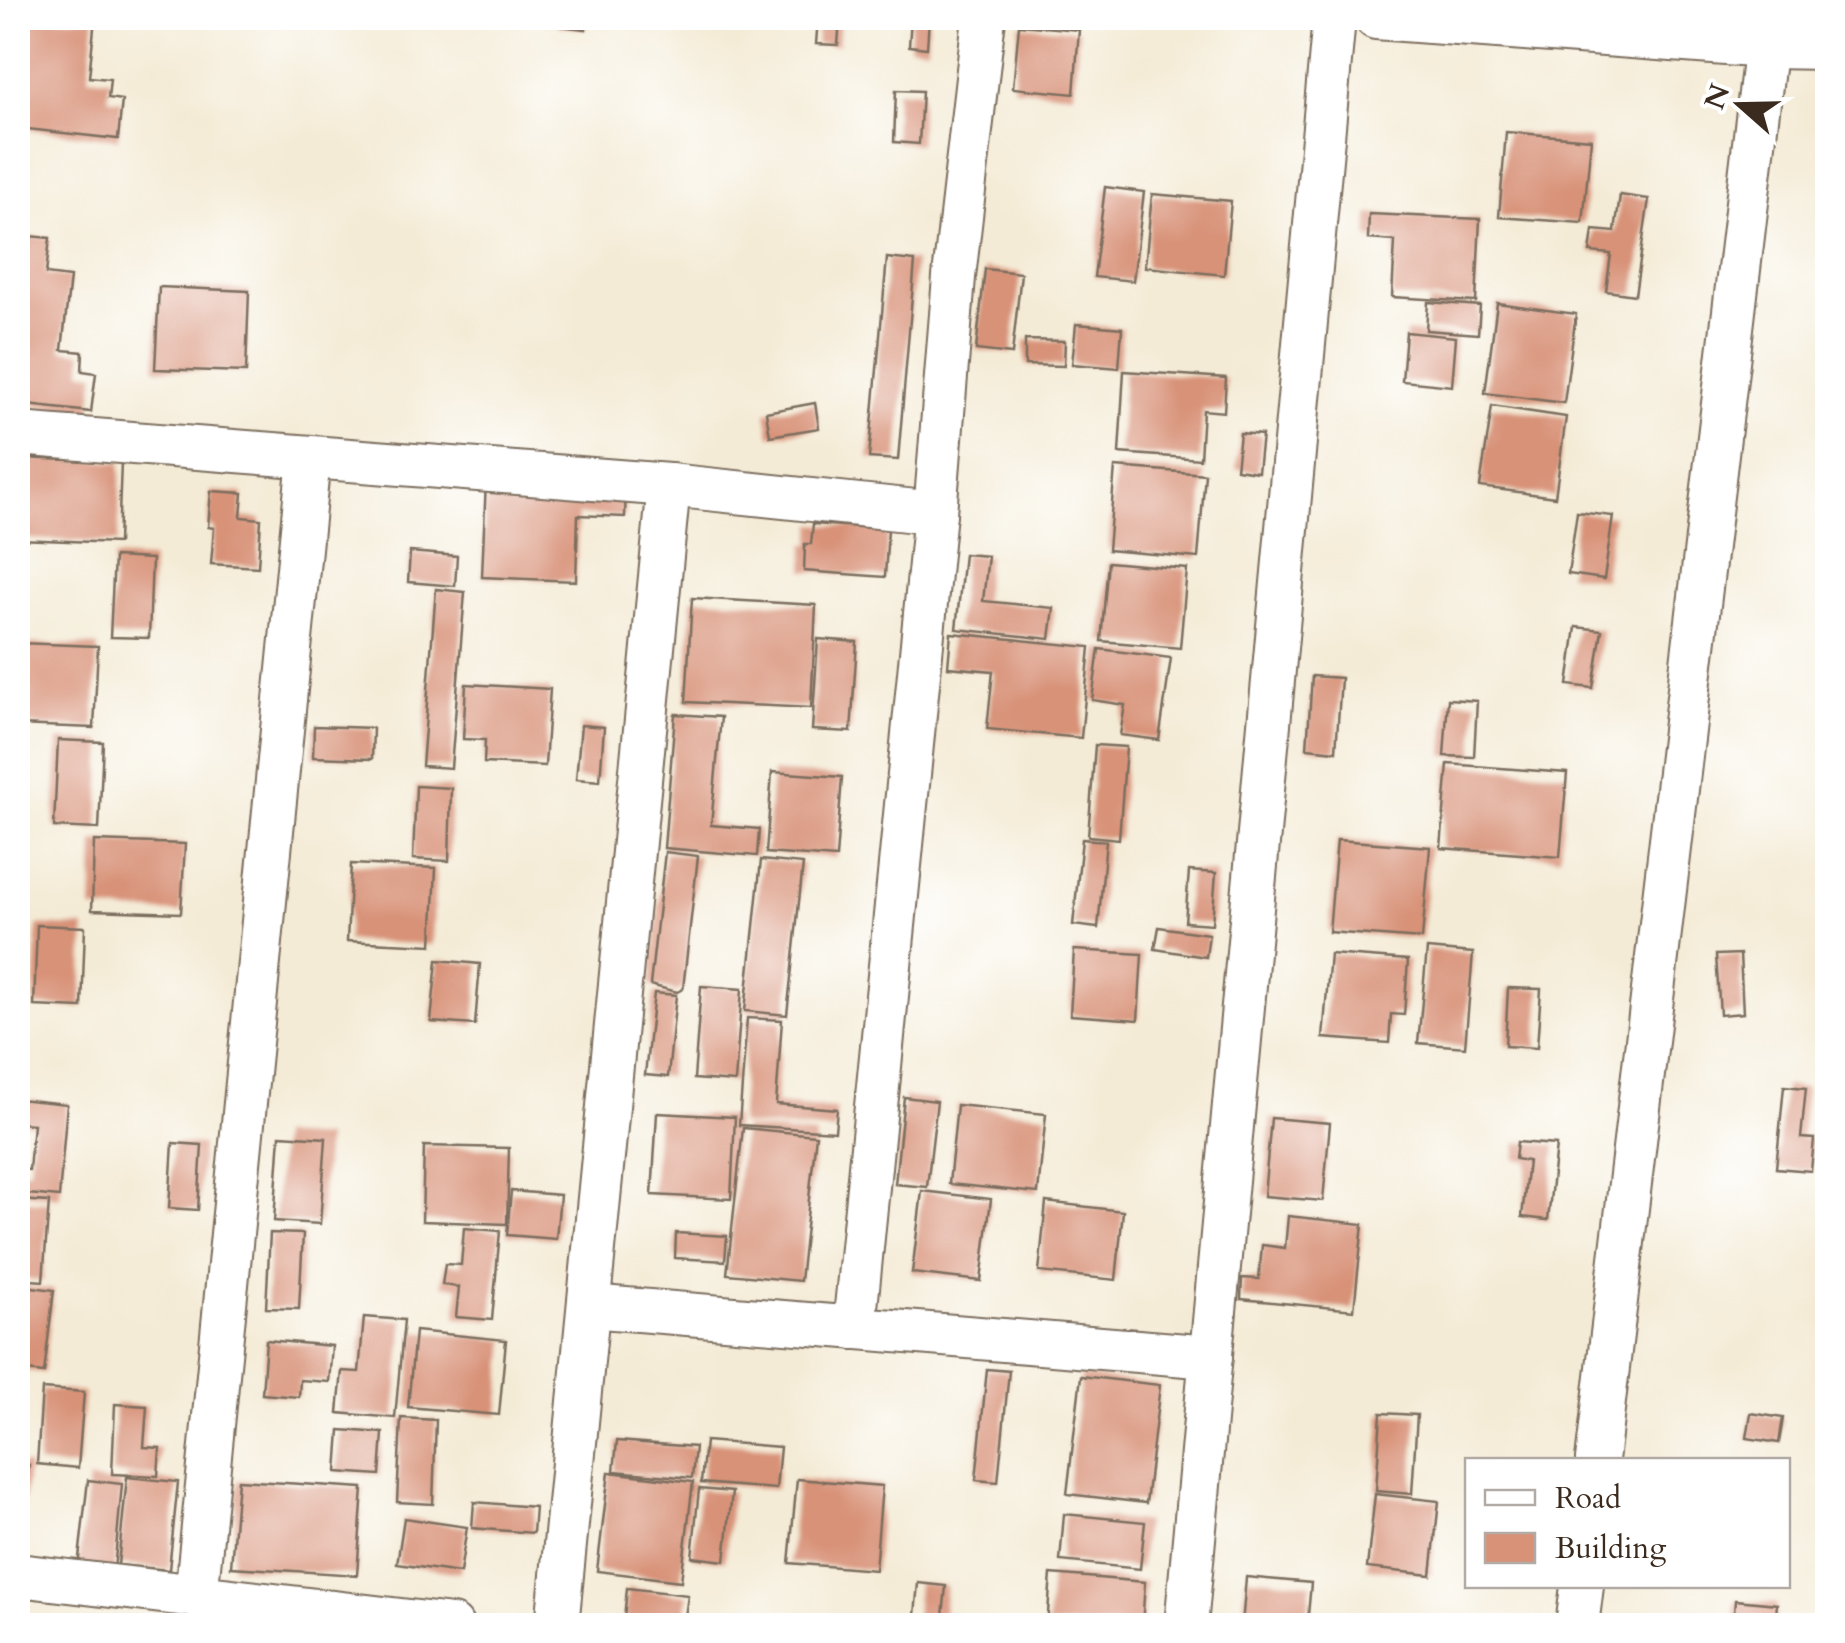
<svg xmlns="http://www.w3.org/2000/svg" width="1845" height="1643" font-family="Cardo,serif">
<style>
.building{fill:#d89278}
.lines{fill:none;stroke-linecap:round;stroke-linejoin:round}
.minor-casing{stroke:#7c6e5e;stroke-width:46}
.minor{stroke:#fff;stroke-width:42}
</style>
<rect width="100%" height="100%" fill="#fff"/>
<filter id="ink" filterUnits="userSpaceOnUse"><feTurbulence type="fractalNoise" baseFrequency=".01" numOctaves="2"/><feDisplacementMap in="SourceGraphic" scale="20" xChannelSelector="R" yChannelSelector="G"/><feConvolveMatrix kernelMatrix="1 2 1 2 8 2 1 2 1" color-interpolation-filters="sRGB"/></filter>
<filter id="wash" filterUnits="userSpaceOnUse"><feTurbulence type="fractalNoise" baseFrequency=".0048" numOctaves="4" result="noise"/><feDisplacementMap in="SourceGraphic" scale="40" xChannelSelector="R" yChannelSelector="G"/><feGaussianBlur stdDeviation="2.25" result="paint"/><feColorMatrix in="noise" values="0 0 0 0 0 0 0 0 0 0 0 0 0 0 0 0 0 1.4 0 .05"/><feComposite in="paint" operator="in"/></filter>
<g filter="url(#wash)">
<rect width="100%" height="100%" fill="#f4ebd6"/>
<g id="blocks">
<!-- building -->
<g class="building">
<polygon points="18,18 95,18 89,77 110,79 108,98 122,100 118,139 18,128"/>
<polygon points="559,18 587,18 586,29 558,26"/>
<polygon points="818,18 840,18 838,45 816,44"/>
<polygon points="911,18 929,18 927,48 909,46"/>
<polygon points="1019,25 1079,30 1074,94 1013,88"/>
<polygon points="896,90 922,91 919,144 894,142"/>
<polygon points="1506,132 1591,139 1583,223 1499,217"/>
<polygon points="1105,187 1144,192 1133,281 1094,277"/>
<polygon points="1152,194 1231,201 1224,275 1145,267"/>
<polygon points="1620,195 1649,199 1635,295 1606,291 1611,254 1590,252 1593,230 1615,232"/>
<polygon points="1369,214 1480,219 1476,302 1392,297 1395,241 1368,239"/>
<polygon points="18,235 50,238 46,274 70,277 62,350 83,352 82,371 96,373 91,412 18,404"/>
<polygon points="887,258 915,261 898,460 869,458"/>
<polygon points="985,269 1021,273 1012,354 976,350"/>
<polygon points="159,287 249,291 246,372 155,369"/>
<polygon points="1428,302 1480,306 1478,334 1426,330"/>
<polygon points="1497,303 1576,314 1564,403 1485,393"/>
<polygon points="1076,324 1122,328 1119,368 1072,364"/>
<polygon points="1406,332 1456,337 1452,386 1402,381"/>
<polygon points="1025,340 1065,341 1064,366 1025,365"/>
<polygon points="1124,371 1226,378 1224,412 1203,410 1200,459 1119,453"/>
<polygon points="815,403 819,428 770,436 766,412"/>
<polygon points="1492,406 1566,417 1555,497 1480,487"/>
<polygon points="1240,433 1262,435 1258,472 1236,469"/>
<polygon points="18,458 121,462 118,543 18,539"/>
<polygon points="1115,467 1205,474 1198,558 1108,550"/>
<polygon points="486,479 626,484 625,517 578,515 576,581 482,577"/>
<polygon points="211,491 243,493 241,517 261,519 258,567 211,564 214,528 208,527"/>
<polygon points="1577,512 1613,516 1604,579 1568,574"/>
<polygon points="813,524 888,529 885,577 804,571 805,544 811,544"/>
<polygon points="410,552 457,556 455,586 408,582"/>
<polygon points="964,554 988,556 983,601 1054,608 1050,639 956,629"/>
<polygon points="114,557 152,559 149,638 110,637"/>
<polygon points="1108,562 1187,569 1180,648 1101,641"/>
<polygon points="436,589 465,592 451,768 422,766"/>
<polygon points="692,598 816,605 811,708 686,702"/>
<polygon points="1576,627 1602,630 1593,688 1568,685"/>
<polygon points="951,633 1090,647 1081,738 987,729 993,671 948,667"/>
<polygon points="818,639 857,642 851,732 812,730"/>
<polygon points="18,643 98,646 94,728 18,725"/>
<polygon points="1099,649 1171,658 1159,740 1120,735 1125,705 1092,700"/>
<polygon points="1312,676 1341,678 1336,751 1307,748"/>
<polygon points="466,684 550,689 545,766 484,763 485,740 463,739"/>
<polygon points="1448,699 1477,701 1474,757 1444,756"/>
<polygon points="675,714 721,717 711,825 759,829 757,856 664,848"/>
<polygon points="581,725 604,727 600,781 576,779"/>
<polygon points="314,726 373,728 372,759 313,757"/>
<polygon points="58,740 103,742 99,829 54,827"/>
<polygon points="1095,745 1126,747 1119,839 1088,836"/>
<polygon points="1448,764 1567,773 1560,857 1441,848"/>
<polygon points="772,772 842,777 836,858 766,853"/>
<polygon points="416,786 451,788 449,861 413,859"/>
<polygon points="1082,839 1106,841 1098,928 1073,925"/>
<polygon points="1337,840 1430,847 1422,939 1329,932"/>
<polygon points="94,841 185,844 181,913 92,910"/>
<polygon points="665,852 698,856 683,989 677,992 650,985"/>
<polygon points="761,860 803,864 787,1015 745,1011"/>
<polygon points="351,864 436,868 432,945 347,941"/>
<polygon points="1189,871 1216,873 1212,924 1185,922"/>
<polygon points="37,925 85,927 82,1008 34,1006"/>
<polygon points="1159,927 1209,934 1206,957 1155,949"/>
<polygon points="1427,949 1473,953 1465,1047 1418,1043"/>
<polygon points="1074,950 1142,954 1138,1020 1070,1015"/>
<polygon points="1330,954 1408,960 1404,1015 1391,1014 1389,1043 1323,1038"/>
<polygon points="1740,954 1743,1013 1720,1015 1716,955"/>
<polygon points="437,960 480,964 475,1025 431,1022"/>
<polygon points="701,986 742,989 735,1082 694,1079"/>
<polygon points="1508,988 1541,989 1537,1048 1505,1046"/>
<polygon points="654,993 676,995 668,1077 645,1075"/>
<polygon points="747,1018 782,1020 776,1104 837,1109 835,1131 739,1125"/>
<polygon points="1784,1086 1806,1088 1801,1138 1814,1139 1811,1171 1776,1168"/>
<polygon points="904,1097 937,1101 927,1187 895,1184"/>
<polygon points="18,1099 67,1104 59,1197 18,1193 18,1169 29,1170 33,1124 18,1123"/>
<polygon points="957,1105 1046,1114 1038,1193 949,1184"/>
<polygon points="657,1113 735,1117 731,1199 652,1195"/>
<polygon points="1271,1118 1330,1123 1323,1201 1264,1196"/>
<polygon points="743,1128 816,1135 800,1281 727,1274"/>
<polygon points="280,1135 326,1138 320,1224 274,1221"/>
<polygon points="1517,1142 1556,1145 1548,1220 1522,1217 1528,1161 1515,1159"/>
<polygon points="173,1143 202,1145 198,1210 169,1208"/>
<polygon points="424,1146 509,1148 507,1224 422,1221"/>
<polygon points="511,1191 560,1195 556,1239 507,1235"/>
<polygon points="922,1191 991,1199 981,1281 912,1273"/>
<polygon points="18,1200 49,1202 43,1281 18,1279"/>
<polygon points="1046,1202 1123,1211 1116,1280 1039,1272"/>
<polygon points="1288,1216 1363,1224 1354,1310 1241,1299 1242,1278 1259,1279 1262,1245 1285,1248"/>
<polygon points="464,1228 500,1231 492,1320 456,1317 459,1287 442,1285 445,1264 461,1265"/>
<polygon points="270,1233 303,1234 299,1309 266,1308"/>
<polygon points="676,1233 727,1236 725,1261 675,1258"/>
<polygon points="18,1285 54,1290 44,1373 18,1370"/>
<polygon points="364,1317 404,1320 395,1418 338,1413 342,1371 359,1372"/>
<polygon points="415,1331 506,1340 499,1415 408,1407"/>
<polygon points="266,1340 332,1346 329,1382 300,1380 299,1397 262,1394"/>
<polygon points="987,1369 1009,1371 998,1482 976,1480"/>
<polygon points="1081,1376 1160,1385 1146,1503 1067,1494"/>
<polygon points="42,1389 84,1392 78,1468 37,1464"/>
<polygon points="115,1404 147,1406 144,1447 160,1448 158,1476 112,1474"/>
<polygon points="1381,1413 1417,1415 1412,1494 1376,1491"/>
<polygon points="1751,1413 1783,1418 1779,1443 1747,1438"/>
<polygon points="401,1418 436,1420 433,1504 397,1502"/>
<polygon points="340,1430 383,1433 380,1475 337,1472"/>
<polygon points="617,1441 695,1447 692,1478 614,1471"/>
<polygon points="705,1441 780,1447 776,1489 701,1483"/>
<polygon points="18,1464 29,1465 20,1527 18,1527"/>
<polygon points="609,1472 693,1482 681,1581 597,1571"/>
<polygon points="127,1477 178,1482 169,1570 118,1565"/>
<polygon points="797,1479 882,1486 875,1570 789,1563"/>
<polygon points="88,1480 122,1484 114,1571 78,1567"/>
<polygon points="238,1480 363,1488 357,1575 231,1567"/>
<polygon points="699,1489 732,1492 725,1561 692,1557"/>
<polygon points="1375,1494 1439,1501 1431,1575 1367,1568"/>
<polygon points="474,1502 535,1507 533,1533 472,1528"/>
<polygon points="1064,1514 1145,1522 1140,1569 1060,1561"/>
<polygon points="404,1518 467,1527 460,1573 397,1564"/>
<polygon points="1051,1574 1145,1582 1142,1626 1047,1626"/>
<polygon points="1246,1577 1311,1583 1307,1626 1242,1626"/>
<polygon points="918,1583 946,1586 942,1626 914,1626"/>
<polygon points="627,1588 688,1595 684,1625 624,1619"/>
<polygon points="1735,1600 1777,1604 1775,1626 1733,1626"/>
</g>
</g>
</g>
<g filter="url(#ink)">
<use href="#blocks" fill-opacity="0" stroke="#7c6e5e" stroke-width="2.5"/>
<g class="lines">
<!-- minor casing -->
<g class="minor-casing">
<g id="minor">
<polyline points="1376,18 1766,47 1828,48"/>
<polyline points="18,434 669,485 935,513"/>
<polyline points="589,1306 1211,1357"/>
<polyline points="854,1328 935,513 954,277 984,18"/>
<polyline points="1597,1460 1769,18"/>
<polyline points="18,1575 452,1626"/>
<polyline points="196,1597 309,458"/>
<polyline points="557,1626 669,485"/>
<polyline points="1186,1626 1334,18"/>
<polyline points="1577,1626 1582,1586"/>
</g>
</g>
<!-- minor -->
<use href="#minor" class="minor"/>
</g>
</g>
<!-- margin -->
<rect width="1845" height="1643" fill="none" stroke="#fff" stroke-width="60"/>
<!-- legend -->
<rect x="1465" y="1458" width="325" height="130" fill="#ffffff" stroke="#b1aaa5" stroke-width="2.5"/>
<rect x="1485" y="1490" width="50" height="15" fill="#ffffff" stroke="#b1aaa5" stroke-width="2.5"/>
<text x="1555" y="1508" font-size="30" fill="#3b2a1e">Road</text>
<rect x="1485" y="1533" width="50" height="30" fill="#d89278" stroke="#b1aaa5" stroke-width="2.5"/>
<text x="1555" y="1558" font-size="30" fill="#3b2a1e">Building</text>
<!-- north arrow -->
<g transform="translate(1740 105) rotate(290)" stroke="#ffffff" stroke-width="8" paint-order="stroke">
<path d="M0-8L18 38L0 25L-18 38Z" fill="#3b2a1e"/>
<text y="-15" font-size="28" font-weight="bold" text-anchor="middle" fill="#3b2a1e">N</text>
</g>
</svg>
